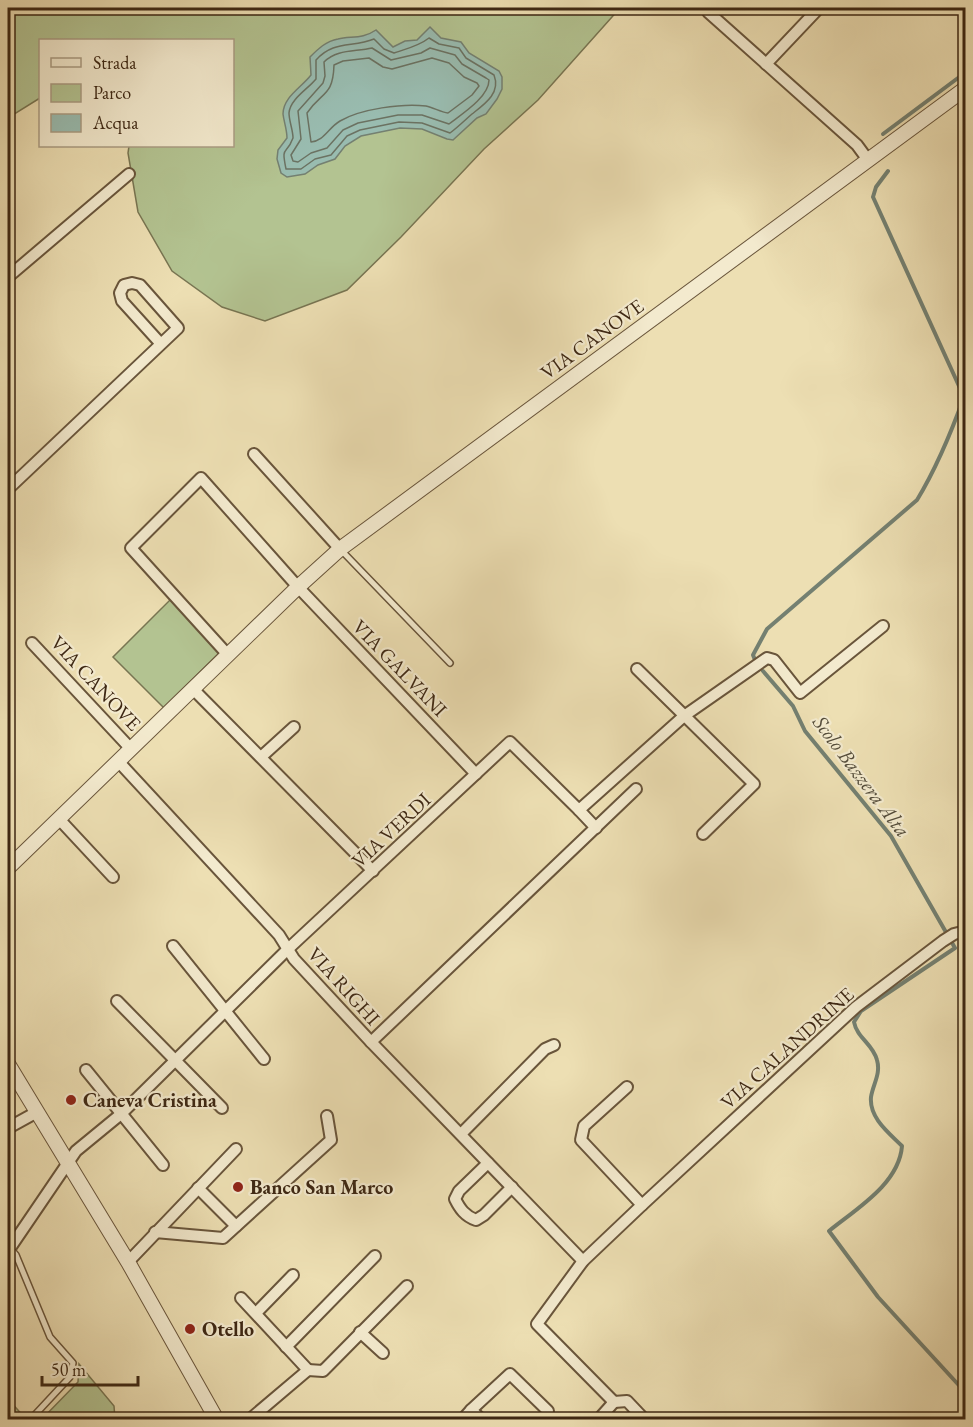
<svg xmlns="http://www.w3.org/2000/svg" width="973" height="1427" font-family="'EB Garamond',serif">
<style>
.green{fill:#b3c391;stroke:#787552;stroke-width:1.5}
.water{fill:#99bcb0;stroke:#748071;stroke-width:1.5}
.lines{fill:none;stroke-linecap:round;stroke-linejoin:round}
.shore{stroke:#6b7262;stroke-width:1.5}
.stream{stroke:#748071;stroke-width:4}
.service-casing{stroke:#69553b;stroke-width:8}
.minor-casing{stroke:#69553b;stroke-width:14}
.tertiary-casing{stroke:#69553b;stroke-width:16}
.service{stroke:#f3eace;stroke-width:5}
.minor{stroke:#f3eace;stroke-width:10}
.tertiary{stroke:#f3eace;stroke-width:14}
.poi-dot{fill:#8f2418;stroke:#f3eace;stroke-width:2}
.labels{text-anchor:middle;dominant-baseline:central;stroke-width:4.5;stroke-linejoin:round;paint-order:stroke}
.street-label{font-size:20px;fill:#3d2713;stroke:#f3eace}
.poi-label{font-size:20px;font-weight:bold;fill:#3d2713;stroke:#f3eace;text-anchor:start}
.water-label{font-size:21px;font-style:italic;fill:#544c3a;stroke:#f3eace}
</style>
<rect width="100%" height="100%" fill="#eddfb3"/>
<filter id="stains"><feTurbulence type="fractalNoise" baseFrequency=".00333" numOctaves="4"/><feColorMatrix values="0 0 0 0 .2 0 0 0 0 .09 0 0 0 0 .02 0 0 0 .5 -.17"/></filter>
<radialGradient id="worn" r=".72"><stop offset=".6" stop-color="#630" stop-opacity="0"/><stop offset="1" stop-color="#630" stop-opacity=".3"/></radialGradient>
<!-- green -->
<g class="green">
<polygon points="8,8 620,8 538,100 484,149 401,237 347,290 265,321 222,307 172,271 138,212 128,153 129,146 232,146 232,40 40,40 40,98 8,118"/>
<polygon points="174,596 223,649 164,708 113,657"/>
<polygon points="79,1364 114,1406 115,1419 42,1419 78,1382"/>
<polygon points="8,1399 26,1419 8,1419"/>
</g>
<!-- water -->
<path class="water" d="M430,27L441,38L461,42L469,53L499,71L502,77V89L497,99L486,114L477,118L453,140L447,139L422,129L400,128L361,136L345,146L335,159L318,165L305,174L287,177L281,173L277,159L278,150L287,138C287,130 284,122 283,114C283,97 302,87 311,75L310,57C318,49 326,41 338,39C351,36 363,39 376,30L393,47L405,41L417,40Z"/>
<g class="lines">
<!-- shore -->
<g class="shore">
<path d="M429,38L439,44L459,48L466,58L494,75C501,93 485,104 472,114C465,120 458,127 450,133L422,123L399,122L360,130L347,136L331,155L315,159L301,169H286C281,144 286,157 293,138C293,130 289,121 289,113C290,99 308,89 316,79V60C334,40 352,48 374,39L384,49L394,53C406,49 419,46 429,38Z"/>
<path d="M372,48L391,60L421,53L430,48L455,55L462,64L486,78L489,80C489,97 462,114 449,124L422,115H398L358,123L343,130L327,148L311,153L298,162L293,161L291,155L301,139L298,111L323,83L325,76L324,62C337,49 355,52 372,48Z"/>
<path d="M369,58L383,67L392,69L432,58L449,63L464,77L477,83L479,86L472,95L448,113C441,112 434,108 426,106C403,103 360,109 340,121C328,128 324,141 311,142L307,113C322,91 333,97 334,65L343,61Z"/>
</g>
<!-- stream -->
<g class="stream">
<polyline points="883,134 966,72"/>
<path d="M755,660L753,655L767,629L917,500C937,467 951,433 964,397L873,197L876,187L888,171"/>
<path d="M763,671L793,706L805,731L891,836L955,948L861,1011L854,1022C857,1038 873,1044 877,1060C881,1074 873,1084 871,1097C869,1118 889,1133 902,1146C899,1184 856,1209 829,1231L878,1297L966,1393"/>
</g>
<!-- service casing -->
<g class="service-casing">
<g id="service">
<polyline points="341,550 450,663"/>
<polyline points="10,1248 16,1255 50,1337 73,1363 70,1377 30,1420"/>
</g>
</g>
<!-- minor casing -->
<g class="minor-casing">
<g id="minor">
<polyline points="708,12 857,145 868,160"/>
<polyline points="766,64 819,8"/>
<polyline points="8,277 129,174"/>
<polyline points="254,454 340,549"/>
<polyline points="8,489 178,328 140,285 132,283 124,285 120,293 122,301 161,344"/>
<polyline points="32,643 131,749"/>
<polyline points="228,655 131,548 201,478 298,587 476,774"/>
<polyline points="637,669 754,784 703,834"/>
<polyline points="193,689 373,871"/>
<polyline points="261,757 294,727"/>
<polyline points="118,761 279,935 294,959 371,1042 583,1261"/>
<polyline points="579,810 596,828"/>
<polyline points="59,819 113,877"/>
<polyline points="173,946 264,1059"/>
<polyline points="117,1001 222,1108"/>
<polyline points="371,1042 636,789"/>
<polyline points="86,1070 163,1165"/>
<polyline points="627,1087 584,1126 581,1140 642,1205"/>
<polyline points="8,1128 37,1112"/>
<polyline points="461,1134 545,1049 554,1045"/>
<path d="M488,1163L459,1191L455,1199C460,1209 465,1216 476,1220L484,1215L512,1187"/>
<polyline points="198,1188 236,1226"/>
<polyline points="155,1232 223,1238 331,1140 327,1116"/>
<polyline points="8,1251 76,1151 121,1114 288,949 510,742 579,810 684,716 767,658 774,660 800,693 883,626"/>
<polyline points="128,1262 236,1149"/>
<polyline points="241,1298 308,1370 249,1420"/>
<polyline points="256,1313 293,1275"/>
<polyline points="360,1332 383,1353"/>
<polyline points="286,1347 375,1256"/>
<polyline points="308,1370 323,1371 407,1286"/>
<polyline points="614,1402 627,1401 645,1420"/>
<polyline points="471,1410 510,1374 548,1411"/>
<polyline points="462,1420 471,1410 482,1420"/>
<polyline points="598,1420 614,1402 537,1324 583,1261 642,1205 856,1007 943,941 954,934 966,931"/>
</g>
</g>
<!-- tertiary casing -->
<g class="tertiary-casing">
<g id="tertiary">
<polyline points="8,868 298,587 340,549 966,88"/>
<polyline points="8,1064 128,1262 217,1420"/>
</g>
</g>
<!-- service -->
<use href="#service" class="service"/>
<!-- minor -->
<use href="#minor" class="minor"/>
<!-- tertiary -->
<use href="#tertiary" class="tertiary"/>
</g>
<!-- markers -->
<g class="poi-dot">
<circle cx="71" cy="1100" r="6"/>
<circle cx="238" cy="1187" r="6"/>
<circle cx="190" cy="1329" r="6"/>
</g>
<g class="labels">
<!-- street labels -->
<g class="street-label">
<text transform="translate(592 339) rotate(-36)">VIA CANOVE</text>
<text transform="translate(400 668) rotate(46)">VIA GALVANI</text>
<text transform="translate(96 683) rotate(47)">VIA CANOVE</text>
<text transform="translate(391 830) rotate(-43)">VIA VERDI</text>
<text transform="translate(344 986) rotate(48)">VIA RIGHI</text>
<text transform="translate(787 1048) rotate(-42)">VIA CALANDRINE</text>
</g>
<!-- poi labels -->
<g class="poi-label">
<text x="83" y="1100">Caneva Cristina</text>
<text x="250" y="1187">Banco San Marco</text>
<text x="202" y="1329">Otello</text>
</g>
<!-- water labels -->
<g class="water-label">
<text transform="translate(862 776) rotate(53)">Scolo Bazzera Alta</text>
</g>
</g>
<!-- margin -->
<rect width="973" height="1427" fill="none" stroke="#eddfb3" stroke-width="30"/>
<rect x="9" y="9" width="955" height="1409" fill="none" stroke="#3d2713" stroke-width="3"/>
<rect x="15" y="15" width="943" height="1397" fill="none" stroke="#3d2713" stroke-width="1.5"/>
<!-- legend -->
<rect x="39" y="39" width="195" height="108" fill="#f3eace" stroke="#aa9c83" stroke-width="1.5"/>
<rect x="51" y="58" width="30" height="9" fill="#f3eace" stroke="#aa9c83" stroke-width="1.5"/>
<text x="93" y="69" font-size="18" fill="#3d2713">Strada</text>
<rect x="51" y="84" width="30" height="18" fill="#b3c391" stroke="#aa9c83" stroke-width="1.5"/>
<text x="93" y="99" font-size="18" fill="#3d2713">Parco</text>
<rect x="51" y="114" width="30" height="18" fill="#99bcb0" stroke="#aa9c83" stroke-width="1.5"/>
<text x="93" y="129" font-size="18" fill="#3d2713">Acqua</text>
<!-- scale -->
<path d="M42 1376v9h96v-9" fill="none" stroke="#3d2713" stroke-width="3"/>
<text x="51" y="1376" font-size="18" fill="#3d2713" stroke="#f3eace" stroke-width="4.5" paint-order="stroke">50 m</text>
<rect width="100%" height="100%" filter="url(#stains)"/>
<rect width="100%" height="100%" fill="url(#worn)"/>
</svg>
